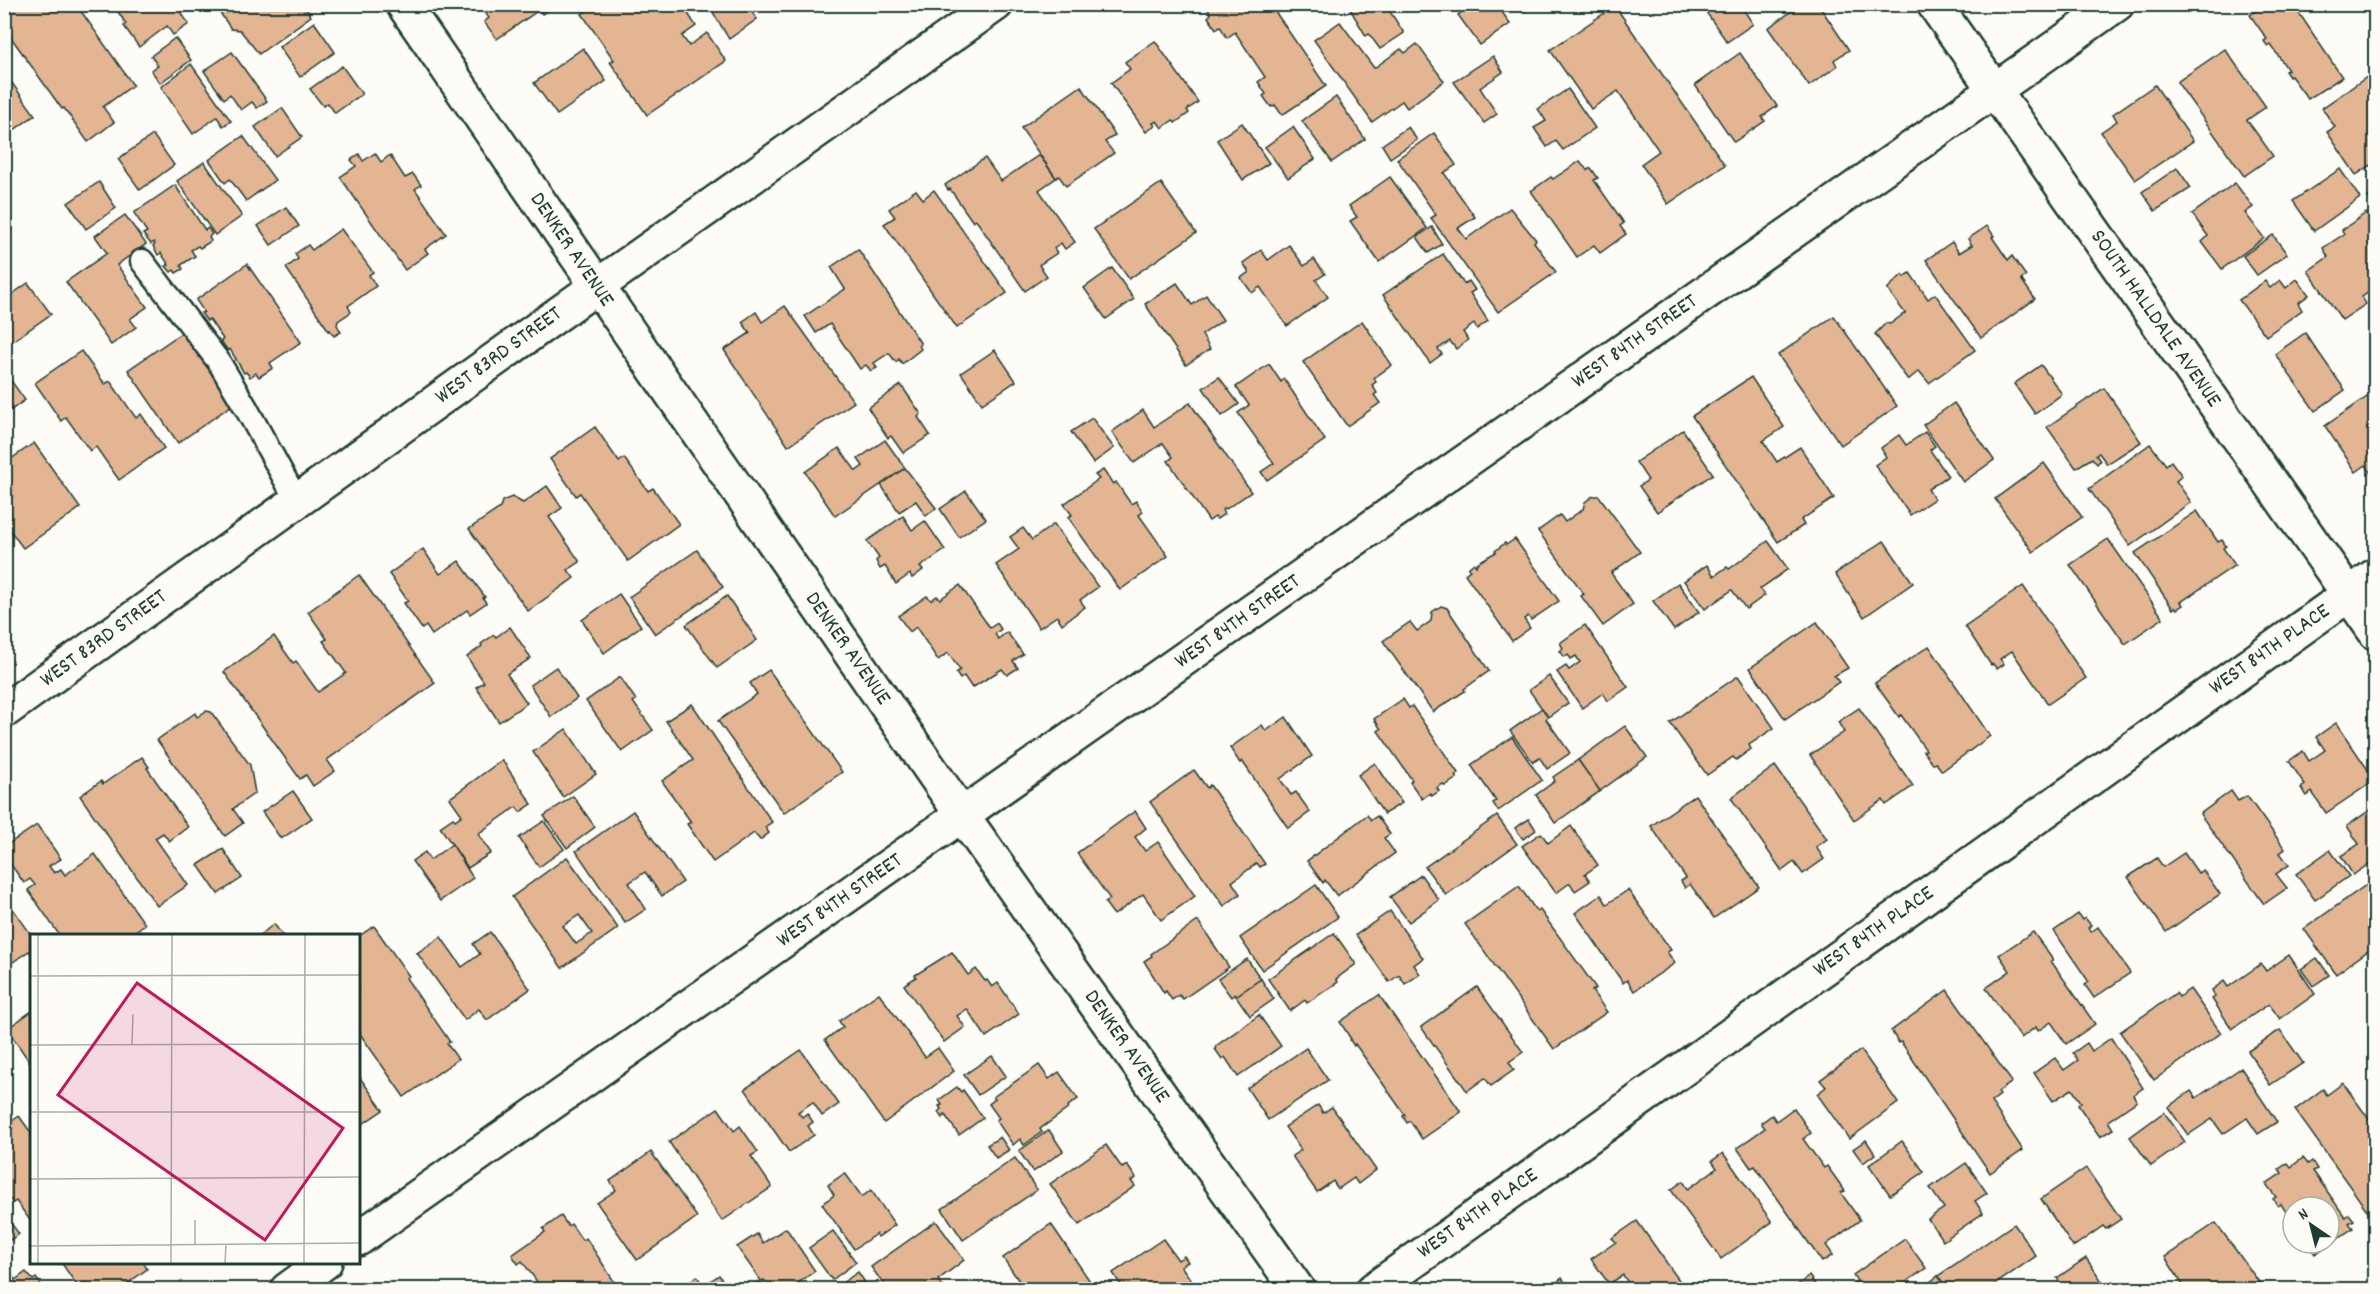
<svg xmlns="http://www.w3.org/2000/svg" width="2380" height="1294" font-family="Dekko,sans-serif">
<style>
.building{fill:#e3b593;stroke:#1f3d34;stroke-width:1.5;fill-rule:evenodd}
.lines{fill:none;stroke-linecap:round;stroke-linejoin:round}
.lane-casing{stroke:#1f3d34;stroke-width:27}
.street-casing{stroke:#1f3d34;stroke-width:38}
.secondary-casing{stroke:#1f3d34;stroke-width:38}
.lane{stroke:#fdfcf7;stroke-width:22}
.street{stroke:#fdfcf7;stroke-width:33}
.secondary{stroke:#fdfcf7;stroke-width:33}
.labels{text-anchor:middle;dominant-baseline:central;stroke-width:4.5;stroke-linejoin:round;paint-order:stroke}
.street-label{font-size:22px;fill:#1f3d34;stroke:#fdfcf7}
.inset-road{fill:none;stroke:#a4b0a9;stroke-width:1.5}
.view{fill:#c2185b;fill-opacity:0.15;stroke:#c2185b;stroke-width:3}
.inset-edge{fill:none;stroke:#1f3d34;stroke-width:3}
</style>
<rect width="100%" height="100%" fill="#fdfcf7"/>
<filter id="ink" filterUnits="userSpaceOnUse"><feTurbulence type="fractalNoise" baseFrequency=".0167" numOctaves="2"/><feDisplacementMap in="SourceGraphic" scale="12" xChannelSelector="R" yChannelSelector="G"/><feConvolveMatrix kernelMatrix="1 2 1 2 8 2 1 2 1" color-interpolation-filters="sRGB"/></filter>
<g filter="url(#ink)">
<!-- building -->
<g class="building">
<polygon points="21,4 76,4 133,85 103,107 114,122 88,142 64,108 62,109 10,36 12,35 4,25 4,16"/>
<polygon points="113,4 175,4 189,24 173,35 167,26 139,47 124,26 126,24"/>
<polygon points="221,4 303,4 311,16 259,54 240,30 231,29 217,8"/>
<polygon points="479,4 547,4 550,9 542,14 539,10 497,39 484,22 489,18"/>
<polygon points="596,4 682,4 696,26 682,36 689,46 707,33 726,61 647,115 610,62 614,60 582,14"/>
<polygon points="708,4 746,4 757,19 729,39"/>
<polygon points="1205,4 1270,4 1326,86 1282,115 1275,105 1271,107 1263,96 1266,94 1258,82 1265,77 1235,32 1227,38 1220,26 1216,29 1208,17 1211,14"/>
<polygon points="1347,4 1385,4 1404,33 1380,49 1369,34 1366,36"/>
<polygon points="1473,4 1497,4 1510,24 1480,45 1458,15"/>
<polygon points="1517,4 1534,4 1523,13"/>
<polygon points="1717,4 1740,4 1753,24 1727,42 1706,12"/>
<polygon points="1802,4 1818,4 1849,50 1834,60 1837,66 1809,86 1768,28"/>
<polygon points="2266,4 2293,4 2342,77 2308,99 2291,76 2289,77 2285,71 2288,70 2271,45 2268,47 2264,41 2267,39 2250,15"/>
<polygon points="1615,6 1725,165 1668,204 1641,164 1659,151 1618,91 1591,109 1550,50"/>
<polygon points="314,22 335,52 300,77 279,47"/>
<polygon points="1340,22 1374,68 1401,49 1405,53 1417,44 1444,81 1407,108 1402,101 1372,122 1314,40"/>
<polygon points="175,38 191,60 160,83 151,70 158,66 151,56"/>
<polygon points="1155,41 1198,102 1187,110 1189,113 1175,123 1173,120 1162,128 1157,121 1153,123 1155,126 1146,132 1111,83 1130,69 1125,62"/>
<polygon points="583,48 606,81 557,115 534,83"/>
<polygon points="2225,49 2266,107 2247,120 2273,156 2244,176 2177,82"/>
<polygon points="232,52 267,101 257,108 252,102 241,110 230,94 224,99 204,71"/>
<polygon points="1740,53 1777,106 1762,117 1765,121 1734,142 1695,85"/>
<polygon points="1493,56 1503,72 1480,88 1497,114 1484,123 1454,82"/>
<polygon points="191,64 231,121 223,126 217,117 193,134 161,87"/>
<polygon points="342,66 362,94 335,113 328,103 323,106 310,89"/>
<polygon points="4,72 35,115 4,137"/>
<polygon points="2367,77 2376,90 2376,162 2356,175 2327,132 2335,127 2322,108"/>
<polygon points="2155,85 2193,141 2135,180 2101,132 2117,121 2113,114"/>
<polygon points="1081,86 1115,135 1105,142 1114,153 1066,186 1059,176 1056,178 1021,128"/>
<polygon points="1568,89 1595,128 1563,150 1556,141 1547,147 1534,128 1546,121 1538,109"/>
<polygon points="1336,97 1365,139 1332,162 1302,121"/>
<polygon points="282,108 302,137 275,156 255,127"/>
<polygon points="1242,123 1269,163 1243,180 1217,140"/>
<polygon points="1293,127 1315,159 1288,178 1265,147"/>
<polygon points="1408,127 1417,140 1390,158 1382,145"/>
<polygon points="1434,133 1456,165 1444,173 1475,217 1458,228 1466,239 1510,208 1536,240 1534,242 1556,272 1498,312 1431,218 1436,215 1397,159"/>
<polygon points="153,135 174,165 140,190 118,159"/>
<polygon points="243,136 275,180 246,201 230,179 225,183 209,160"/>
<polygon points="375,153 381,162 390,155 405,178 413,174 421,185 415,189 446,234 425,249 428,253 405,270 340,177 356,166 351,160 359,154 363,161"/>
<polygon points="1039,155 1056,178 1039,190 1075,242 1065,249 1061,243 1054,248 1057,253 1039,265 1047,276 1025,291 976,220 973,222 950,189 948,190 945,185 985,158 1001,181"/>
<polygon points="1580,161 1587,170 1591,168 1598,178 1594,180 1624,223 1620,226 1626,234 1600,253 1594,245 1577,257 1531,191 1551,177 1553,179"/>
<polygon points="204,162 242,216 215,235 177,181"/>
<polygon points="2177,168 2191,188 2155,211 2142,192"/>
<polygon points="2340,169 2360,198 2314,231 2293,201"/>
<polygon points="1390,177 1427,228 1379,262 1350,221 1357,217 1349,206"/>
<polygon points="99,182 116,208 86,229 68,203"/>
<polygon points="1161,183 1196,233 1129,279 1094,229"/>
<polygon points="2235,183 2253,207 2245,213 2264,238 2222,269 2202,242 2208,236 2192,214"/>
<polygon points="175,185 205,230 208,228 212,234 209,237 211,241 200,248 198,246 191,250 195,256 181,265 183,269 176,273 174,270 171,272 166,266 169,265 161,253 158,255 153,246 155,244 154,242 151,244 143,234 147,232 134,213"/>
<polygon points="916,190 923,199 934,190 1007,293 957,328 884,224 895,217 889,209"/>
<polygon points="2376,192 2376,208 2368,197"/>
<polygon points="286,207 299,226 271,245 258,226"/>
<polygon points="2366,213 2376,227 2376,287 2362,297 2366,304 2342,320 2308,271 2328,257 2323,248 2344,234 2342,230"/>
<polygon points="125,215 146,244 117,265 147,307 130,319 136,327 111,345 66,282 107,253 95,236"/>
<polygon points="1987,226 1994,236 1992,237 2008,260 2012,256 2026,276 2021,279 2035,299 1981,338 1926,260 1952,242 1959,253 1972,245 1968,239"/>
<polygon points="1432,227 1442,244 1428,253 1417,237"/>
<polygon points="341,229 373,272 369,275 376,286 348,306 351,312 338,321 337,325 341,332 334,336 330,330 329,331 286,268 298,259 295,254 308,245 312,250"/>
<polygon points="2273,235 2287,254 2257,275 2243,256"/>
<polygon points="1289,245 1304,266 1314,259 1325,274 1316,280 1328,297 1287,326 1260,287 1252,293 1241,278 1249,272 1243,263 1261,250 1268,260"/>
<polygon points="858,249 921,344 919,345 921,349 902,364 899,359 896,362 889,353 874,363 877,368 871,371 866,365 860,369 830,324 816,333 805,316 845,289 831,267"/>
<polygon points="1443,254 1464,284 1469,281 1475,290 1470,293 1488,321 1477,329 1474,324 1463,332 1468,340 1456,349 1450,341 1438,349 1442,354 1430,363 1383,295"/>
<polygon points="247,264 301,342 270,363 273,368 259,377 256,373 250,377 246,372 244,373 230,349 228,351 221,341 223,339 209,319 207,321 201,313 204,312 196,300"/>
<polygon points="1112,268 1134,299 1106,319 1084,288"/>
<polygon points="1910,273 1928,299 1935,294 1975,350 1929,383 1919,371 1908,380 1875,334 1886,323 1890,324 1905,313 1887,289 1903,274 1904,277"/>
<polygon points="2297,279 2309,295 2298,303 2302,310 2266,336 2239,300 2265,281 2270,288 2280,280 2286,288"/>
<polygon points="28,283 51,314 4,347 4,300"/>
<polygon points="1177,283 1192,305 1206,295 1223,320 1202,335 1210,349 1186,365 1145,304"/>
<polygon points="785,306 854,402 788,446 724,350 750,333 742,322 756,312 762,322"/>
<polygon points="1834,316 1897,406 1841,445 1778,355"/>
<polygon points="1362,321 1392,365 1374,378 1376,382 1372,385 1377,393 1374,395 1380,403 1347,426 1303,362"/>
<polygon points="187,329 239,400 178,443 128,370"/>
<polygon points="2305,333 2345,390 2315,411 2275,354"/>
<polygon points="995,350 1016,381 982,404 961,373"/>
<polygon points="81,351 105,384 110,381 136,418 141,414 164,448 119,480 96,447 90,451 66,417 61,421 35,383"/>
<polygon points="1269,364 1281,382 1284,379 1325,440 1267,480 1261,472 1274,463 1238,413 1249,405 1236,387"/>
<polygon points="2041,365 2062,394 2035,414 2014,384"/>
<polygon points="4,371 25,400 4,415"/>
<polygon points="1219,377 1239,404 1222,416 1203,388"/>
<polygon points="1751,377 1784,427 1763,441 1777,462 1800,447 1834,498 1801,520 1804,525 1778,542 1692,416"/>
<polygon points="901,385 921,414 918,417 930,435 903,453 891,436 888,438 868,408"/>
<polygon points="2104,388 2141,442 2107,464 2099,453 2096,455 2100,461 2097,464 2092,458 2076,468 2047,427"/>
<polygon points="2370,395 2376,403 2376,474 2373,476 2366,465 2356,472 2325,426"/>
<polygon points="1190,403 1251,492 1226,509 1225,508 1222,510 1224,514 1217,519 1215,517 1209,521 1168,461 1173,457 1163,443 1134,463 1112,432 1143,410 1154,427"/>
<polygon points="1954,403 1994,460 1963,482 1923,425"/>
<polygon points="1092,418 1114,448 1093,463 1071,432"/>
<polygon points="595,427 619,462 624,458 648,491 653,488 679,524 628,561 580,493 576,496 550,459"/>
<polygon points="1683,430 1713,474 1657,512 1639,486 1648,480 1636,462"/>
<polygon points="1925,432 1935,446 1930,450 1948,476 1928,489 1934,499 1910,515 1875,465 1886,457 1881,448 1899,435 1906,445"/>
<polygon points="885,440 905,468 835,516 805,472 839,448 856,471 863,466 858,459"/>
<polygon points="34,443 80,508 23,548 4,522 4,464"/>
<polygon points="2150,444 2166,465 2171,461 2182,476 2176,481 2191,502 2130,546 2089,489"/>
<polygon points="2044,463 2082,517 2033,552 1995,499"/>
<polygon points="905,468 936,508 926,516 916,501 899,512 881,485"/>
<polygon points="1103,470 1113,484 1116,482 1131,504 1136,501 1143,512 1139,515 1168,556 1120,590 1068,517 1072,515 1064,504 1099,479 1095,475"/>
<polygon points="547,486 562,508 549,517 580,562 568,570 574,578 528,611 469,529 500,508 502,501 512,497 523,503"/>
<polygon points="966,491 986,519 959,537 940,509"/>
<polygon points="1593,496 1599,496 1640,552 1611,573 1633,604 1603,626 1581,596 1584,594 1538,531 1560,515 1565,522 1583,509 1585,502"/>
<polygon points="2197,511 2218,542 2222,540 2226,546 2223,548 2235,565 2181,602 2183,605 2177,609 2175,607 2173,609 2135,553"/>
<polygon points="903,516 912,530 925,521 945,550 920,567 923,570 912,578 910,574 896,584 885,566 880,569 876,561 879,558 867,541"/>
<polygon points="1054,524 1098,587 1080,600 1085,607 1062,624 1057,616 1039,628 996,565 1019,549 1010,537 1023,528 1032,540"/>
<polygon points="1515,539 1559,601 1531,620 1528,616 1524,619 1530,628 1512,641 1465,574 1470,570 1468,568 1474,563 1476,566 1477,563 1496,552 1495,551 1505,543 1506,545"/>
<polygon points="2108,539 2163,618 2125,644 2070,565"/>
<polygon points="1768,541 1788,569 1760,589 1765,595 1746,609 1732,590 1705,609 1684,581 1707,565 1714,576 1727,567 1729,569"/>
<polygon points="1884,541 1913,583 1864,617 1835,574"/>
<polygon points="423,549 440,574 459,561 485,597 483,598 486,603 470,614 467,610 432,635 426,626 422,629 404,603 408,601 389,574"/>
<polygon points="697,550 723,587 655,634 629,597"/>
<polygon points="359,575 435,683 327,760 335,771 313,786 306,775 300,779 224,672 274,636 293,663 296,661 318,692 346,673 323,641 327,639 308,612"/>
<polygon points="1678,583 1699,612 1674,630 1653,601"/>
<polygon points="960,585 990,628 997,623 1001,629 995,634 998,639 1007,632 1023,654 1013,661 1018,668 1007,675 1002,669 972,688 964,676 960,679 956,673 960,670 948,653 938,660 916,627 910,632 898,616 927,596 931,600 937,596 940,599"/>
<polygon points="2023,586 2086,678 2048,704 2012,651 2000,659 2004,664 1997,669 1993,664 1991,665 1965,626"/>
<polygon points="619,594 641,626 604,653 582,620"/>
<polygon points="727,596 757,640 717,668 686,625"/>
<polygon points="1441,606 1447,608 1489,671 1464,689 1465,691 1433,712 1383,641 1410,622 1417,631 1431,621 1432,612"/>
<polygon points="1817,622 1848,668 1834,676 1839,682 1785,719 1750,668"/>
<polygon points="1585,625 1628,687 1608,701 1603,693 1582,708 1557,672 1566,666 1569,670 1580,662 1576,656 1571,659 1568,655 1564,657 1560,651 1563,648 1560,643"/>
<polygon points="510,627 531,658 507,674 527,703 499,722 476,687 484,682 467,657 482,646 481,644 494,635 496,637"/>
<polygon points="1929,646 1990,736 1942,771 1936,763 1933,764 1923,751 1926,750 1901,715 1899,717 1875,683"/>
<polygon points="556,667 577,698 551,717 530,685"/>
<polygon points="769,670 842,772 784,813 718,721 757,694 750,683"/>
<polygon points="1549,676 1568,703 1548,717 1529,690"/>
<polygon points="1738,676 1774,728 1749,745 1751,749 1736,760 1733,757 1707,775 1670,723"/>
<polygon points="620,677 636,700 633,702 653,730 622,752 586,701"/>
<polygon points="1403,699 1409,708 1412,706 1458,773 1455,776 1457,778 1445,786 1443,784 1437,788 1439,791 1432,796 1430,793 1422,799 1410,782 1412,780 1378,731 1381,729 1374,719"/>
<polygon points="692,704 772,822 765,827 769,833 760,840 754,833 713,862 687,824 691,822 662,781 693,760 666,721"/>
<polygon points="1542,708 1548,717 1546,719 1570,753 1547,769 1540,758 1533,762 1510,731"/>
<polygon points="1859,708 1913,786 1886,805 1883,800 1854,820 1810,755 1844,732 1838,722"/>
<polygon points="206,711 211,712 250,765 255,793 233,809 243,823 225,836 157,740 195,713 197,717"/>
<polygon points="1286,717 1312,756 1280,779 1291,795 1296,792 1310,812 1288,828 1242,761 1240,763 1230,748 1262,725 1266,731"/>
<polygon points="2336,723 2375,780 2326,813 2312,792 2307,796 2301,788 2305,785 2289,761 2303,751 2309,761 2325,750 2316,737"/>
<polygon points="1625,726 1647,757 1600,791 1578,760"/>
<polygon points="566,729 596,774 563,797 533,752"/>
<polygon points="1512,737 1542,780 1498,811 1493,803 1496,801 1471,765"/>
<polygon points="142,757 149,767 147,768 188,827 169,841 163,833 155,838 188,885 157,906 80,796 101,781 103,784"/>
<polygon points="502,760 532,804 520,812 516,807 478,834 491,853 468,868 440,827 453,818 455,820 462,815 450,798"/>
<polygon points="1578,760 1600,791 1555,823 1536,795 1555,781 1553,777"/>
<polygon points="1375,763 1402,803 1384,814 1358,775"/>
<polygon points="1775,766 1827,839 1816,847 1824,859 1803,874 1794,862 1782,871 1731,798"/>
<polygon points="1194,770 1207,788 1210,785 1265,864 1260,867 1257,863 1232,882 1240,894 1224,906 1150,802"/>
<polygon points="293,791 312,818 281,839 262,812"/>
<polygon points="2231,791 2238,801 2247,796 2285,849 2280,853 2289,865 2276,874 2287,888 2264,904 2200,814"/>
<polygon points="1695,795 1759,887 1714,918 1690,884 1685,888 1681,881 1686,878 1651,826"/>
<polygon points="573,796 595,827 567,848 544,816"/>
<polygon points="2376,806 2376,859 2353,875 2341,856 2359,844 2347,826"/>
<polygon points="633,811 683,882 662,896 645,872 629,883 646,909 625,923 576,851"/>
<polygon points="1135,811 1146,828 1135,837 1145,851 1158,842 1195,896 1161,920 1143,894 1114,915 1105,903 1110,899 1077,853"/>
<polygon points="1367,815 1371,820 1377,816 1390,834 1384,838 1395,853 1337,896 1325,880 1323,883 1307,861"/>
<polygon points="1497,816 1517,844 1446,895 1425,867"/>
<polygon points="1529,819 1536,830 1523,839 1515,828"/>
<polygon points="544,821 564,849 539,867 519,838"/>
<polygon points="37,825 61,859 49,866 54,873 61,869 65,875 95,854 145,924 129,936 60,936 28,890 35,885 30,879 24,883 4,855 4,847"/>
<polygon points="1571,826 1598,865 1585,874 1590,881 1575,891 1570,883 1556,893 1522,846 1541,833 1548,843"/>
<polygon points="452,844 473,878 440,901 412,861 425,852 430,860"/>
<polygon points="223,849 242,878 218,894 198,865"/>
<polygon points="2330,850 2349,876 2315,900 2296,874"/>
<polygon points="2184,853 2198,873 2203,870 2220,894 2166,932 2128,877 2157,858 2163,867"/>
<path d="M567,857L618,928L562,968L512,897ZM579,915L592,933L576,944L563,926Z"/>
<polygon points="1421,875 1439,900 1409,922 1390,897"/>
<polygon points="2376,878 2376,945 2336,974 2304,929"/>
<polygon points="1316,885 1338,917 1262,970 1240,938"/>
<polygon points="1519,886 1537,912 1540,910 1596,988 1592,991 1607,1012 1554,1049 1465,924"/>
<polygon points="1628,890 1671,950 1667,952 1675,963 1634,991 1627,980 1623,983 1575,913 1601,895 1607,904"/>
<polygon points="4,896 32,936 32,955 29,951 4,968"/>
<polygon points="1390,911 1423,958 1414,965 1420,974 1405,984 1399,975 1389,982 1356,935"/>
<polygon points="2078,914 2082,920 2085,918 2091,925 2088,928 2091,932 2098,927 2130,973 2094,998 2085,985 2089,982 2054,931"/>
<polygon points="1198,921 1229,967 1183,999 1179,995 1172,1000 1166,991 1164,993 1144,961 1152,956 1151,954"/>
<polygon points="274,924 283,936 259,936"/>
<polygon points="374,926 409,976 406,978 450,1042 447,1044 458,1059 404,1097 358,1031 358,937"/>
<polygon points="490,932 530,989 487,1020 479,1009 465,1020 417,953 441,937 462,967 480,954 473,944"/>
<polygon points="2033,932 2053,960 2051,961 2095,1024 2066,1044 2051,1022 2038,1031 2036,1027 2021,1038 1986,988 2010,971 1999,955"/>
<polygon points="1334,933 1356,964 1336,979 1338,982 1307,1003 1305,1000 1290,1011 1268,979"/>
<polygon points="952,952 968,975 976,969 985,981 987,980 992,987 998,983 1019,1014 986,1037 967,1009 957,1016 965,1027 944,1042 904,985 916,977 915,975"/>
<polygon points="2289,955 2315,994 2280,1019 2269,1004 2232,1029 2212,999 2215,997 2212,990 2224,981 2228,987 2261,964 2266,971"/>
<polygon points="2317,958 2329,975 2313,986 2301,969"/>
<polygon points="1247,959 1261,979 1236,996 1235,994 1231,997 1218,979"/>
<polygon points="1261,979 1274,999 1250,1016 1236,996"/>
<polygon points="1477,987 1523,1052 1509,1062 1514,1070 1491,1086 1485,1078 1467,1091 1421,1027"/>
<polygon points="2190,989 2221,1033 2154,1080 2120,1032 2176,993 2179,997"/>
<polygon points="1947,990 2012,1082 1998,1092 2000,1095 1991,1102 2023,1150 1990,1173 1901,1042 1899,1043 1891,1031"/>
<polygon points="879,993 925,1057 938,1048 954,1071 884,1123 825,1040 843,1027 839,1021"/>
<polygon points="1379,995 1461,1112 1422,1139 1410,1121 1407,1123 1403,1116 1405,1115 1355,1044 1354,1046 1350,1040 1351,1039 1340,1022"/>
<polygon points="32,1011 32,1064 31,1064 7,1029"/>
<polygon points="1259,1015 1281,1046 1238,1077 1225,1057 1222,1059 1215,1049 1216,1046"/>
<polygon points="2280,1030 2303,1063 2270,1085 2248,1051"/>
<polygon points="2111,1038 2143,1088 2133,1095 2137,1101 2108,1121 2113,1129 2100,1137 2078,1105 2081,1102 2072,1089 2053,1101 2034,1073 2055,1058 2064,1070 2078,1060 2073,1053 2087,1043 2092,1051"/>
<polygon points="1306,1048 1328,1080 1268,1120 1247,1088"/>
<polygon points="801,1050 839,1104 822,1116 813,1102 798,1112 802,1117 807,1113 813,1122 808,1126 814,1135 789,1152 745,1089"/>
<polygon points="1861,1050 1898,1103 1849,1139 1817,1094 1826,1087 1820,1080"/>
<polygon points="992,1056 1006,1076 978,1095 964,1075"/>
<polygon points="1039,1065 1049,1079 1059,1072 1078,1099 1068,1106 1069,1108 1040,1129 1042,1132 1024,1145 1020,1139 1013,1145 996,1120 999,1118 989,1104 995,1099 993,1097"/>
<polygon points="2241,1068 2277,1122 2258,1134 2247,1118 2223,1134 2212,1119 2188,1135 2168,1107 2191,1091 2196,1098"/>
<polygon points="358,1075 383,1110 358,1127"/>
<polygon points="2343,1083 2376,1129 2376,1223 2295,1110 2323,1089 2327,1095"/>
<polygon points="957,1087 961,1092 963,1090 983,1118 959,1135 945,1115 942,1118 938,1112 941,1109 939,1106 942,1105 939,1100"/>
<polygon points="1318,1105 1323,1113 1332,1107 1376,1170 1358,1184 1354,1178 1338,1189 1333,1181 1317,1192 1292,1156 1301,1150 1285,1127"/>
<polygon points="718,1108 734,1131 740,1126 758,1152 751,1156 772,1187 722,1221 669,1142"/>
<polygon points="1794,1108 1811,1133 1803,1139 1824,1168 1827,1166 1845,1191 1841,1193 1860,1220 1826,1245 1833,1255 1822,1262 1755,1166 1751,1168 1737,1148 1765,1128 1761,1123 1772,1115 1776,1121"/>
<polygon points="2164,1112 2185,1142 2151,1166 2130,1137"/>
<polygon points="19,1116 32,1134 32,1223 16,1201 13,1203 4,1192 4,1127"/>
<polygon points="1049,1130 1063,1151 1033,1172 1019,1151"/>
<polygon points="1000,1137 1009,1150 996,1158 987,1145"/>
<polygon points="1866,1140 1875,1154 1863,1163 1853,1149"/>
<polygon points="1902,1141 1924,1172 1890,1195 1869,1165"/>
<polygon points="1106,1145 1122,1168 1127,1165 1136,1178 1131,1181 1135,1186 1079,1225 1050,1184"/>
<polygon points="651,1152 697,1217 637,1260 597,1203 616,1190 610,1181"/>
<polygon points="1723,1153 1772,1222 1721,1259 1671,1190 1683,1181 1688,1189 1717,1168 1712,1161"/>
<polygon points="1015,1158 1037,1190 963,1240 942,1209"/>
<polygon points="2303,1158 2308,1164 2312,1161 2317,1169 2313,1171 2345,1217 2349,1214 2354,1220 2349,1223 2353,1228 2315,1254 2307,1243 2329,1243 2329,1207 2293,1207 2293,1223 2281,1204 2278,1206 2273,1199 2276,1197 2266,1184 2282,1173 2279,1169 2288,1163 2291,1167"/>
<polygon points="1966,1163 1987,1193 1975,1201 1983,1213 1943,1241 1928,1219 1944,1208 1930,1188"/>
<polygon points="2086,1168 2121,1219 2106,1229 2103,1226 2073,1247 2041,1199"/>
<polygon points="845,1173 862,1197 871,1190 895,1225 878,1237 876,1234 854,1249 822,1204 834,1195 828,1185"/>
<polygon points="4,1214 19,1234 4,1244"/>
<polygon points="561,1216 568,1226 571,1224 582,1240 586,1238 619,1289 543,1290 522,1261 518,1264 512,1255 545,1232 543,1229"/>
<polygon points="936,1221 964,1260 938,1280 945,1289 929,1290 927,1287 924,1290 888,1290 871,1267"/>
<polygon points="1637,1221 1686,1290 1633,1290 1623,1275 1609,1284 1591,1259 1616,1242 1612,1238"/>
<polygon points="2216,1223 2264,1289 2186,1290 2165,1257"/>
<polygon points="1051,1224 1096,1290 1022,1290 1024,1288 1003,1258"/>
<polygon points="2014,1224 2036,1256 1987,1290 1948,1290 1938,1276"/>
<polygon points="786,1228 815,1271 788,1290 771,1290 764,1280 761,1281 737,1247 757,1234 763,1243"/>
<polygon points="833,1231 856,1262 832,1280 809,1248"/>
<polygon points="1163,1239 1178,1260 1184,1256 1188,1262 1181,1266 1198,1290 1124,1290 1113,1273"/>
<polygon points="1905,1239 1926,1268 1895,1290 1844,1290 1857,1281 1853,1275"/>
<polygon points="2086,1258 2108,1290 2064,1290 2057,1278"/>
<polygon points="61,1262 143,1262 147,1269 120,1289 118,1286 113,1290 80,1290"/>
<polygon points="4,1265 15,1280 26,1272 33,1280 36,1278 45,1290 4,1290"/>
<polygon points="858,1272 870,1290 832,1290"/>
<polygon points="719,1275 729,1290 678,1290 697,1276 703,1286"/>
<polygon points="1809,1276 1819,1290 1791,1290"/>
<polygon points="1938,1276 1948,1290 1919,1290"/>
<polygon points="1562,1278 1570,1290 1546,1290"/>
<polygon points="493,1281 499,1290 481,1290"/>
<polygon points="758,1282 764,1290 748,1290"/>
</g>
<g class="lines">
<!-- lane casing -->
<g class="lane-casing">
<polyline id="lane" points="142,261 219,362 245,406 297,501"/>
</g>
<!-- street casing -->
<g class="street-casing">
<g id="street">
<polyline points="1934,4 2376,633"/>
<polyline points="358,1239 2117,4"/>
<polyline points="287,1290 325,1262"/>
<polyline points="1373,1290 2376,575"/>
</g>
</g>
<!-- secondary casing -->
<g class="secondary-casing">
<g id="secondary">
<polyline points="403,4 962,815 1298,1290"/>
<polyline points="4,711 596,287 996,4"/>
</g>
</g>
<!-- lane -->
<use href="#lane" class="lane"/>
<!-- street -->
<use href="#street" class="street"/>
<!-- secondary -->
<use href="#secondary" class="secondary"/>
</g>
</g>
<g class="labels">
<!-- street labels -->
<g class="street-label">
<text transform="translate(571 250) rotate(56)">DENKER AVENUE</text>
<text transform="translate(2155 319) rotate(55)">SOUTH HALLDALE AVENUE</text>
<text transform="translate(1635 342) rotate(-35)">WEST 84TH STREET</text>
<text transform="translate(499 356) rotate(-36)">WEST 83RD STREET</text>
<text transform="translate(1238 622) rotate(-35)">WEST 84TH STREET</text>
<text transform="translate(104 639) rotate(-36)">WEST 83RD STREET</text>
<text transform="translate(847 649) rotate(55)">DENKER AVENUE</text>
<text transform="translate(2270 650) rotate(-35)">WEST 84TH PLACE</text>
<text transform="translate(840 901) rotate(-35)">WEST 84TH STREET</text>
<text transform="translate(1874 932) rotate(-35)">WEST 84TH PLACE</text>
<text transform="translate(1126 1047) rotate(55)">DENKER AVENUE</text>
<text transform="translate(1478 1214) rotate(-35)">WEST 84TH PLACE</text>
</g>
</g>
<!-- overview -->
<g transform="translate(30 934)">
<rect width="330" height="330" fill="#fdfcf7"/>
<path class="inset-road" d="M8,1V329M0,42L330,41M102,110L103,80M0,111L330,110M0,178H330M0,245L330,243M165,286V310M0,312L330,309M141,329L142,1M195,329L196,310M274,329L275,1"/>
<path class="view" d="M107,49L313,194L235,306L28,161Z"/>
<rect width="330" height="330" class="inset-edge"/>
</g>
<!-- margin -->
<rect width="2380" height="1294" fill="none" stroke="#fdfcf7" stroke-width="24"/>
<rect x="12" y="12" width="2356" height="1270" fill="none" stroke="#1f3d34" stroke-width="2" filter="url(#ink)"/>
<!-- north arrow -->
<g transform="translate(2311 1225) rotate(325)"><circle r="28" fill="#fdfcf7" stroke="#a4b0a9" stroke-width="1.5"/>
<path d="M0-4.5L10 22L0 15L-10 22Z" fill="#1f3d34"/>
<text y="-9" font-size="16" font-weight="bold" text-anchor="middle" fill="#1f3d34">N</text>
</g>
</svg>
